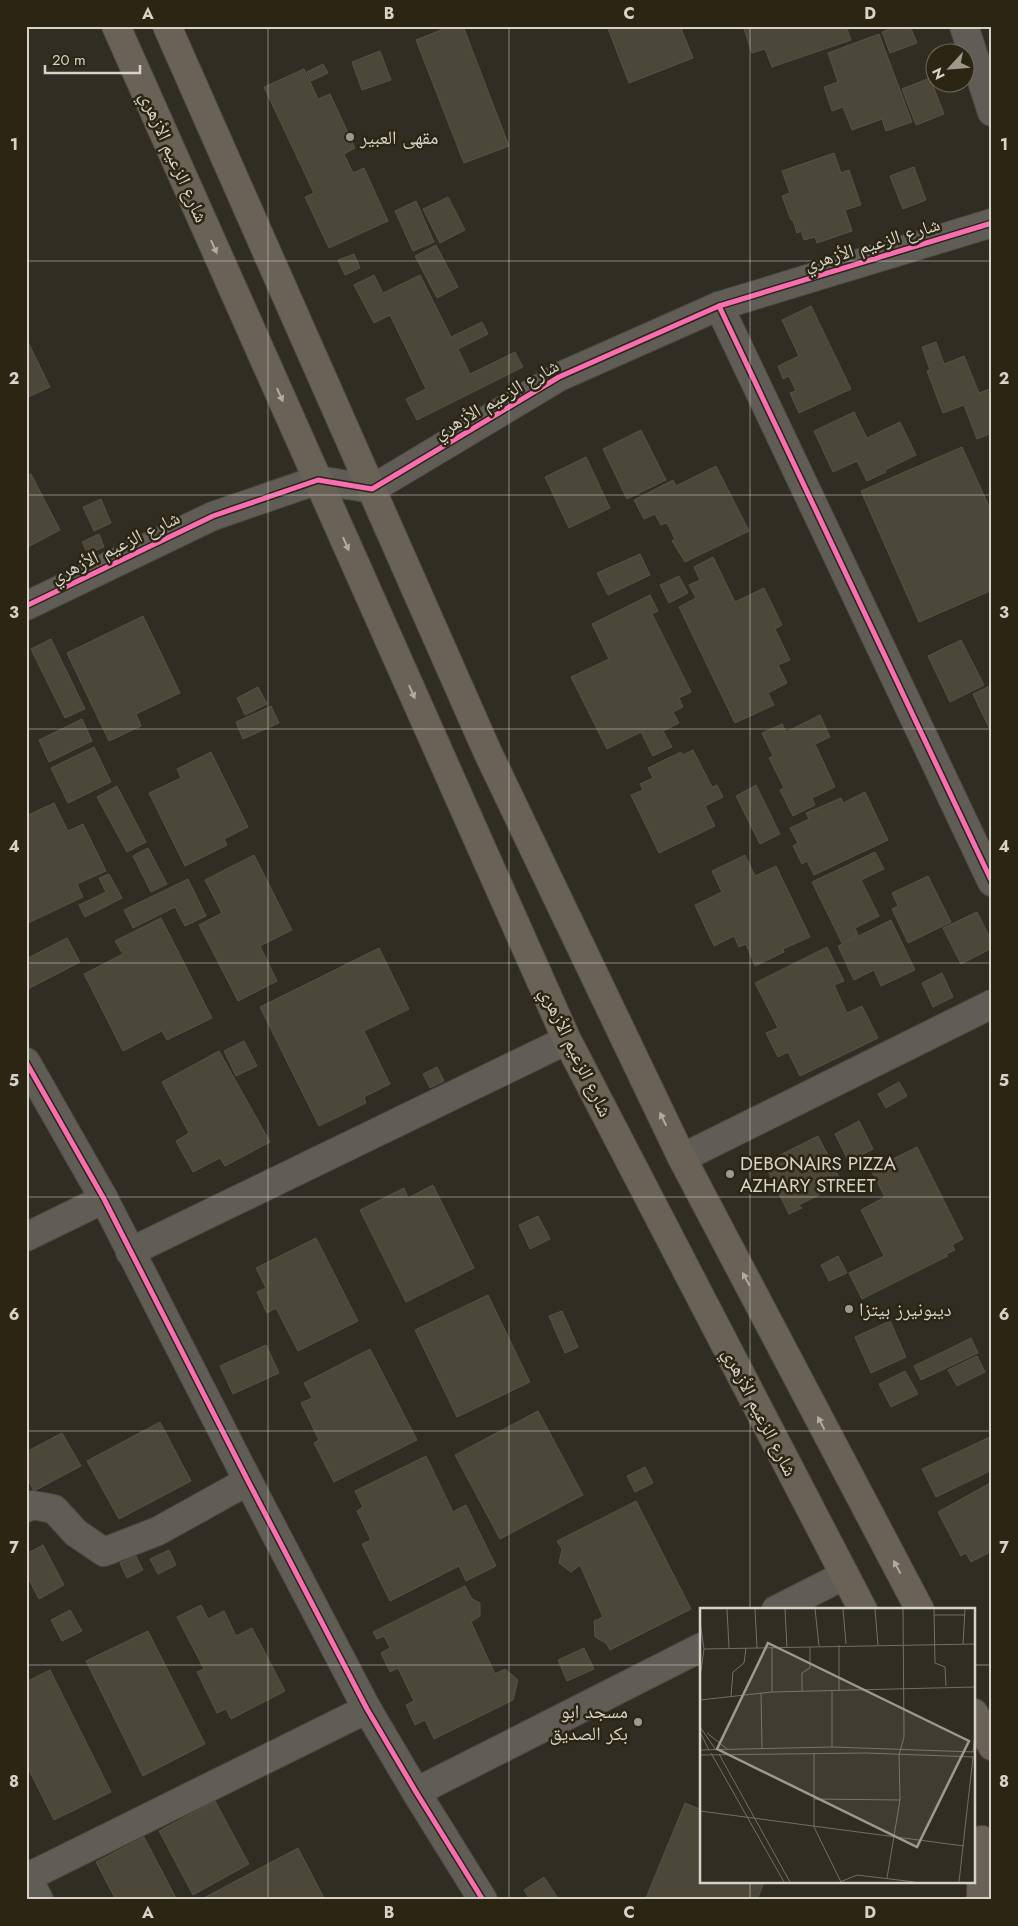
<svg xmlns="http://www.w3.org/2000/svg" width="1018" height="1926" font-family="Jost,'Noto Naskh Arabic',sans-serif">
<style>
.building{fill:#4c4839;stroke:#55524a}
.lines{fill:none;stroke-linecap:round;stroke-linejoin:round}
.minor-casing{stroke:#4c4a41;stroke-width:30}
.primary-casing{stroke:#4c4a41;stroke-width:30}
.minor{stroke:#605d56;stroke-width:28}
.primary{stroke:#696357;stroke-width:28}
.cycleway-casing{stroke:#2b2614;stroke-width:8}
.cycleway{stroke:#f96db3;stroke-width:5}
.oneway{fill:#b0aca0}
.grid{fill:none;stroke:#d6d3c8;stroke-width:1;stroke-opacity:0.55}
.poi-dot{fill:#9c998e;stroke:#2b2614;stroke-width:2}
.labels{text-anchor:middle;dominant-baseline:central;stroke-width:5;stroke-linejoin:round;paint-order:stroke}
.poi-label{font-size:19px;fill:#d6d3c8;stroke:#2b2614;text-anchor:start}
.street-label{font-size:19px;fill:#d6d3c8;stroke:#2b2614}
.inset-road{fill:none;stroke:#726f65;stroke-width:1}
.view{fill:#9c998e;fill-opacity:0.15;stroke:#9c998e;stroke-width:2.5}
.inset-edge{fill:none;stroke:#d6d3c8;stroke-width:2.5}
.neatline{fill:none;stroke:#d6d3c8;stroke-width:2}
.grid-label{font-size:16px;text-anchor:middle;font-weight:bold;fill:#d6d3c8}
</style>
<rect width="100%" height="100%" fill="#302d23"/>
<!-- building -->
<g class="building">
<polygon points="451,26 463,26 509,146 464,163 416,40"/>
<polygon points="607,26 680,26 693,58 629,83"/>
<polygon points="743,26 846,26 851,40 772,67 765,49 752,53"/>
<polygon points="897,26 910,26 917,43 890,53 882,32"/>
<polygon points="879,34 912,122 886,131 882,119 852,130 843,107 832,111 824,87 838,82 828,53"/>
<polygon points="380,51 391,80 362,90 352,62"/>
<polygon points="323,64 328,73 311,81 307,72"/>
<polygon points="304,69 318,99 330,94 355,148 344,154 353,173 364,168 388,221 329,248 305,197 314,193 264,87"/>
<polygon points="930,78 944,114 916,125 902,89"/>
<polygon points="834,153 841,173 849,170 861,205 845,210 852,231 817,243 815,237 804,240 801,231 797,233 793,220 791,220 782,196 790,193 782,171"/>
<polygon points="914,167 926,200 903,209 890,176"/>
<polygon points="448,197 465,230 440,243 423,209"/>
<polygon points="416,201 434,242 413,251 395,211"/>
<polygon points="436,245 458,287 437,298 415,256"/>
<polygon points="354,254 360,268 345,275 338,260"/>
<polygon points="374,275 383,293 420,275 451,337 482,322 488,334 458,349 470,374 515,352 523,367 417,420 406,399 426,389 390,315 374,323 354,285"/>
<polygon points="811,306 851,389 799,413 790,393 796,391 789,376 783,379 778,366 799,356 782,320"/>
<polygon points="26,338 50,387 26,398"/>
<polygon points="936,342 944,364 964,356 979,393 992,388 992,433 977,439 964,405 943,413 927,371 930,370 922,347"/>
<polygon points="854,412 867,438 900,422 916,455 885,470 886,472 867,481 857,461 833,472 814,431"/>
<polygon points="641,430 666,480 627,499 603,449"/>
<polygon points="962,447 992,513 992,590 919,622 861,491"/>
<polygon points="586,457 610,508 569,528 545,477"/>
<polygon points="716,466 749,531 685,562 672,541 675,539 667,523 661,525 655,514 644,519 634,500 673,480 676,486"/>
<polygon points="31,474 60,530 26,548 26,476"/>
<polygon points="101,499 111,523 94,531 83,507"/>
<polygon points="99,534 104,547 88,554 82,542"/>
<polygon points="640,554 650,575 608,595 597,573"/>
<polygon points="713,557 735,602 764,588 782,625 775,629 790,660 778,665 787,683 768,693 774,705 735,723 679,607 696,598 689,585 700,580 694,567"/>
<polygon points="679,576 688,593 669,603 660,585"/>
<polygon points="650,595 658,611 652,614 691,692 679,698 683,707 673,712 679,723 663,731 672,747 653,756 641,732 607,749 571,677 609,659 592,624"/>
<polygon points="143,616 180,693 136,714 141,726 109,741 67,653"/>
<polygon points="51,639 85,709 65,718 31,649"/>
<polygon points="961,640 984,685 950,702 928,656"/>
<polygon points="992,685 992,734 973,694"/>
<polygon points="258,687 267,704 245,715 237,698"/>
<polygon points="271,706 279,723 243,739 236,722"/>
<polygon points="820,715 830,737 815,744 835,787 812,798 815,805 793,816 780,790 784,788 769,758 773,756 762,733 782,724 786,732"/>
<polygon points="82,719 92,741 49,762 39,740"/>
<polygon points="94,747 111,782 68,803 51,768"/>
<polygon points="693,750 712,787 717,785 723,797 705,806 715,826 659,853 631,795 643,790 640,784 653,778 648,768 681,752 683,755"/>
<polygon points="211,752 248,827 224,839 227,845 185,866 149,793 181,778 177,769"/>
<polygon points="756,785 780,834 760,844 736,796"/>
<polygon points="117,786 146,842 127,852 97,797"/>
<polygon points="865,792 888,840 814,875 807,861 802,864 793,846 798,843 790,828 809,819 806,813 841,798 843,803"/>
<polygon points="54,803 68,831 83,824 106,871 77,884 83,897 28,923 26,918 26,816"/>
<polygon points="148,848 167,884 151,892 133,856"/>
<polygon points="875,852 884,869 861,880 879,916 855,928 858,935 842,943 812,882"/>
<polygon points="254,855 292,930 260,946 277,981 238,1001 199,925 222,913 205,880"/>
<polygon points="745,855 755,876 776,866 810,937 783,949 784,952 755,966 746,944 739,947 734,936 714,946 695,905 722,892 712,871"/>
<polygon points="109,874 122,898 85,917 79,905 106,892 99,878"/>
<polygon points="928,876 951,922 908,943 892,909 898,906 892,893"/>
<polygon points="188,879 206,916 185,926 175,907 133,928 124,910"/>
<polygon points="977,912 992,942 992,948 961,964 943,928"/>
<polygon points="161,918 212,1018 167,1040 162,1031 123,1051 84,974 123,954 115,941"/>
<polygon points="891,920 915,970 881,986 874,970 854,980 838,946"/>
<polygon points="67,938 80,962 26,990 26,959"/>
<polygon points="827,947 844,981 834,985 847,1013 862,1006 878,1038 800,1076 788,1052 778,1057 766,1033 778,1028 755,983"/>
<polygon points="379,948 409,1009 364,1031 390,1084 364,1097 366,1103 319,1126 260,1007"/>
<polygon points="942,973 953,997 933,1007 922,983"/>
<polygon points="244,1041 257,1066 236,1076 224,1051"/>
<polygon points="219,1051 270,1142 225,1166 220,1158 193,1172 176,1141 189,1133 162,1082"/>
<polygon points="437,1067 444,1081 430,1088 423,1074"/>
<polygon points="899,1082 907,1096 886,1108 878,1094"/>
<polygon points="859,1121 873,1149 849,1162 835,1134"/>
<polygon points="818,1136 842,1183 799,1205 802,1208 789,1214 764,1163"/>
<polygon points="917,1147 963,1239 952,1245 955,1250 946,1254 948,1256 862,1299 849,1273 884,1256 861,1210 885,1197 871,1170"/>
<polygon points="433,1185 474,1268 406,1302 360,1210 404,1188 408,1198"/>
<polygon points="538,1216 550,1239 530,1249 519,1225"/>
<polygon points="316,1238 358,1321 298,1351 276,1308 267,1313 257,1292 266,1288 256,1268"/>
<polygon points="838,1256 847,1273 829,1281 821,1265"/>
<polygon points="488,1295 530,1382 457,1417 415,1330"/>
<polygon points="562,1311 578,1347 565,1353 549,1316"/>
<polygon points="890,1321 906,1357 871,1373 855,1337"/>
<polygon points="971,1338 978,1353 921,1380 914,1366"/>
<polygon points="266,1345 279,1373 233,1394 220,1366"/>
<polygon points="370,1349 417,1440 334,1482 314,1443 319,1440 301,1403 312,1398 304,1383"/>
<polygon points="977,1356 985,1372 957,1386 948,1370"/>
<polygon points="905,1371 918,1394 891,1407 879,1384"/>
<polygon points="538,1411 583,1495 500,1539 455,1455"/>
<polygon points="160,1422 191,1481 119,1519 87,1461"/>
<polygon points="62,1433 81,1466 34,1491 26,1476 26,1452"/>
<polygon points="992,1436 992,1470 936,1497 922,1469"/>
<polygon points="426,1456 453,1512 466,1505 496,1566 466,1581 459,1566 390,1601 362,1544 371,1540 357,1511 363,1507 355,1491"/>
<polygon points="645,1467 653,1483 635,1492 627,1476"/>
<polygon points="992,1482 992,1551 971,1562 966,1553 961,1556 938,1512"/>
<polygon points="636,1501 691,1609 610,1650 606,1643 595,1637 594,1621 603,1617 580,1565 571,1572 559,1563 562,1549 557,1541"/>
<polygon points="43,1545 64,1585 39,1599 26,1574 26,1554"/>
<polygon points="169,1550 176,1565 158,1574 150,1559"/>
<polygon points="136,1556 143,1570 127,1578 120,1563"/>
<polygon points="465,1586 472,1599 480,1603 480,1616 471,1622 495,1674 505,1669 518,1680 513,1700 434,1739 425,1720 415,1725 406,1705 414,1701 398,1668 390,1672 381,1653 390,1648 384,1636 377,1639 373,1632"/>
<polygon points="201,1605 208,1619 224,1611 236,1636 252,1628 285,1691 231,1719 226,1709 217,1713 197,1672 204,1669 177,1617"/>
<polygon points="70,1610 82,1631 62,1641 51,1620"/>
<polygon points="148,1631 205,1744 143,1776 86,1661"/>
<polygon points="584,1648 594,1669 567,1681 558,1660"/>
<polygon points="50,1670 111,1792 54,1820 26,1764 26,1682"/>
<polygon points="215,1801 249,1864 193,1895 159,1831"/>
<polygon points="685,1803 702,1810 702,1882 764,1882 757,1900 649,1900 646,1898"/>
<polygon points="144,1837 177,1900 116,1900 96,1862"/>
<polygon points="298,1848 325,1900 200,1900"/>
<polygon points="544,1877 559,1900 530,1900 524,1890"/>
</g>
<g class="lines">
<!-- minor casing -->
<g class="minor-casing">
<g id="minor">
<polyline points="964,26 992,112"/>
<polyline points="719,306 992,882"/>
<polyline points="26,606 213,516 318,480 372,489 559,377 719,306 992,223"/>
<polyline points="26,1062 104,1199 248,1481 367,1709 416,1792 483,1900"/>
<polyline points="682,1158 992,1004"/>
<polyline points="26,1237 104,1199"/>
<polyline points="130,1252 567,1040"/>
<polyline points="26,1508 32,1505 54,1509 76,1533 104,1552 158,1531 248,1481"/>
<polyline points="776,1610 845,1575"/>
<polyline points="416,1792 702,1647"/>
<polyline points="26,1874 39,1900"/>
<polyline points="28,1877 367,1709"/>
</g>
</g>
<!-- primary casing -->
<g class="primary-casing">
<g id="primary">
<polyline points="116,26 567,1040 863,1610"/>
<polyline points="167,26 488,753 682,1158 920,1610"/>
<polyline points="974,1713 992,1746"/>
<polyline points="981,1900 982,1840"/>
</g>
</g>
<!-- minor -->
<use href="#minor" class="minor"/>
<!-- primary -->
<use href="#primary" class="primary"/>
<!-- cycleway casing -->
<g class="cycleway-casing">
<g id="cycleway">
<polyline points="719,306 992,882"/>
<polyline points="26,606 213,516 318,480 372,489 559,377 719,306 992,223"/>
<polyline points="26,1062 104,1199 248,1481 367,1709 416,1792 483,1900"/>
</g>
</g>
<!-- cycleway -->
<use href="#cycleway" class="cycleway"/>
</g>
<!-- one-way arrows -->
<defs><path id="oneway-solid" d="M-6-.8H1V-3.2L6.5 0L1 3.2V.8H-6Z" transform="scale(1.25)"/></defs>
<g class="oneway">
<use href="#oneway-solid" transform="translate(214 247) rotate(66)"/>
<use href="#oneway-solid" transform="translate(280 395) rotate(66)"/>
<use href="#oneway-solid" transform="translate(346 544) rotate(66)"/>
<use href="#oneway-solid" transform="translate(412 692) rotate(66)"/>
<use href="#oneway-solid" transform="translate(663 1119) rotate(-116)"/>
<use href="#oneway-solid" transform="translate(746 1279) rotate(-118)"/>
<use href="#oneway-solid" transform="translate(821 1423) rotate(-118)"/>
<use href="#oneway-solid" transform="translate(897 1567) rotate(-118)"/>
</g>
<!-- grid -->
<path class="grid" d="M268,26V1900M509,26V1900M750,26V1610M26,261H992M26,495H992M26,729H992M26,963H992M26,1197H992M26,1431H992M26,1665H702M974,1665H992M750,1882V1900"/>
<!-- markers -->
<g class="poi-dot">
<circle cx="350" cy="137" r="5"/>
<circle cx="730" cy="1174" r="5"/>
<circle cx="849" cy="1309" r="5"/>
<circle cx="638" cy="1722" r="5"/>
</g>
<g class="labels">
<!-- poi labels -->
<g class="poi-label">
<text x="360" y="137">مقهى العبير</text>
<text x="740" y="1163">DEBONAIRS PIZZA<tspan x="740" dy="22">AZHARY STREET</tspan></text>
<text x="859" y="1309">ديبونيرز بيتزا</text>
<text x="628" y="1711" text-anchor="end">مسجد ابو<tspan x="628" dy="22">بكر الصديق</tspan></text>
</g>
<!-- street labels -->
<g class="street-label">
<text transform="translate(174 157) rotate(66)">شارع الزعيم الأزهري</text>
<text transform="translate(872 244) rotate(-17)">شارع الزعيم الأزهري</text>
<text transform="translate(496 399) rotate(-30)">شارع الزعيم الأزهري</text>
<text transform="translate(115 547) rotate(-26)">شارع الزعيم الأزهري</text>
<text transform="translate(576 1052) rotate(64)">شارع الزعيم الأزهري</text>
<text transform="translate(760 1412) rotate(63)">شارع الزعيم الأزهري</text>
</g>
</g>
<!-- overview -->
<g transform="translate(700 1608)">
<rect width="275" height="275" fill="#302d23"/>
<path class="inset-road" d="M27,1L29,40M55,1L57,40M85,1L87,40M115,1L119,38M143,1L146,36M175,1L178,37M234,1L235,55L245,59L246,78M234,7H265M0,13L4,41M263,36L265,1M72,40V84M0,70L4,41L275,36M102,83V65L110,60V39M139,83V37M61,85L62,141M31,88L33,64L44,55L46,40M0,92L72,84L275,79M0,119L16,142M7,125L27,141M1,126L9,142M132,139V83M0,142L132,139L275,144M273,144L275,124M11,145L84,274M114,145V219L141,274M19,146L90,274M0,147L166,145L275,149M114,191L200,192M0,203L264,238M187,270L200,192L199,147L204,129L203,1M140,274L157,267L215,274M259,274L273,149"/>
<path class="view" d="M68,35L269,133L217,239L17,141Z"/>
<rect width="275" height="275" class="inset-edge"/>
</g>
<!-- border -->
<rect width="1018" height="1926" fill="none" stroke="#2b2614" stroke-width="55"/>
<!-- north arrow -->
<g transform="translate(950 68) rotate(244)"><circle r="24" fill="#2b2614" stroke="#6f6b5c"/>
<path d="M0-4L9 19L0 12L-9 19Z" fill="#9c998e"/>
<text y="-8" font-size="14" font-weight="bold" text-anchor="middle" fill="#d6d3c8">N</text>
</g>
<!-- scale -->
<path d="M45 65v8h95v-8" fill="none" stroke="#d6d3c8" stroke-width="2.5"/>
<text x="52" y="65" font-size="15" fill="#d6d3c8" stroke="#2b2614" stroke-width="4" paint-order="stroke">20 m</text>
<rect x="28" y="28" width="962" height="1870" class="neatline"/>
<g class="grid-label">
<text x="148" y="19">A</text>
<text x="389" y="19">B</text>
<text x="629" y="19">C</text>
<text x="870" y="19">D</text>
<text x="14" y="150">1</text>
<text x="1004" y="150">1</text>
<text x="14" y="384">2</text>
<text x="1004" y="384">2</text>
<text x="14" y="618">3</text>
<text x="1004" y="618">3</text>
<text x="14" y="852">4</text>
<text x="1004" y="852">4</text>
<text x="14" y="1086">5</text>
<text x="1004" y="1086">5</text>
<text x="14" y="1320">6</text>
<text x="1004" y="1320">6</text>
<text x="14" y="1553">7</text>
<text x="1004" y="1553">7</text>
<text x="14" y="1787">8</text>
<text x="1004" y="1787">8</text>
<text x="148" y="1918">A</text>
<text x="389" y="1918">B</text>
<text x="629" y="1918">C</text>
<text x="870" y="1918">D</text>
</g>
</svg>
